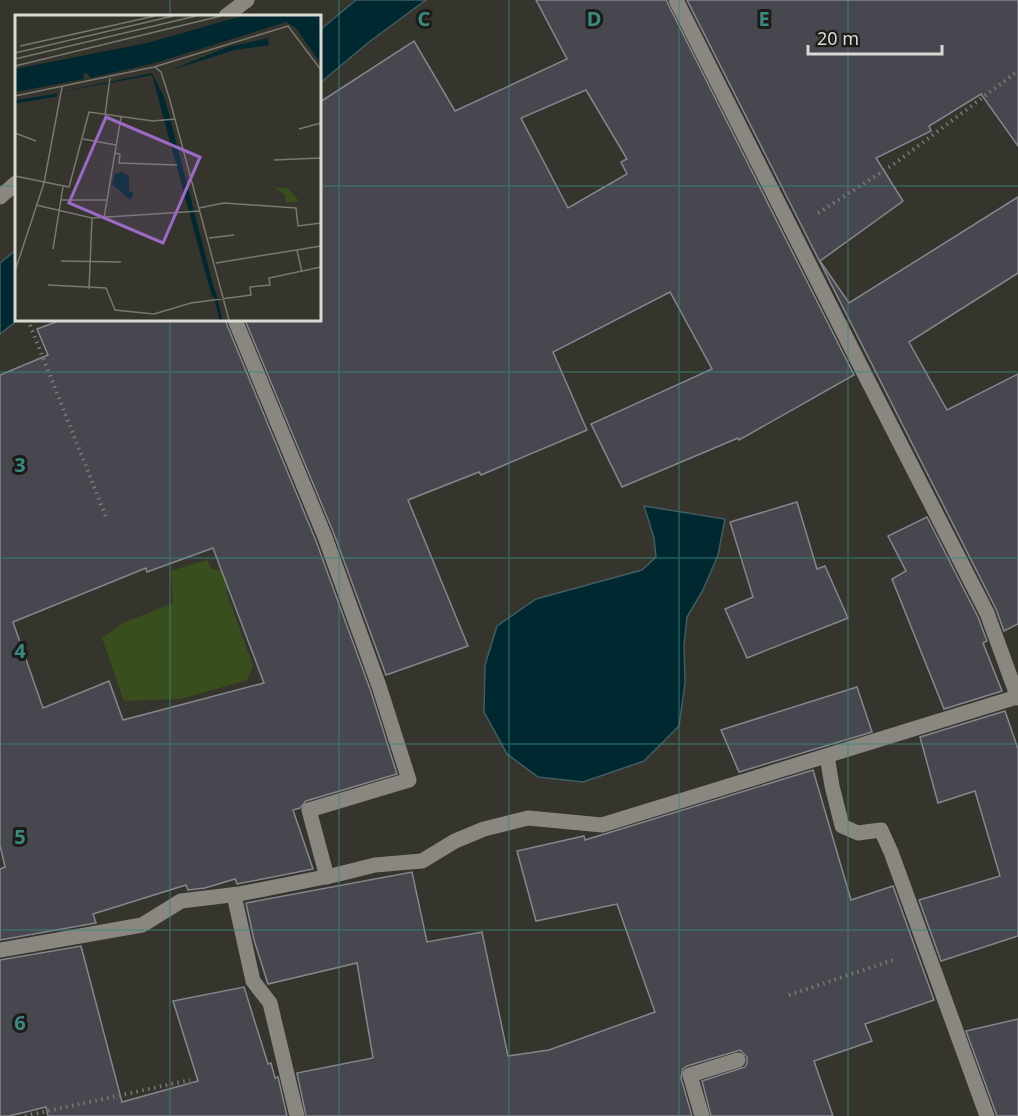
<svg xmlns="http://www.w3.org/2000/svg" width="1018" height="1116" font-family="'Noto Sans',sans-serif">
<style>
.green{fill:#394e1d}
.water{fill:#002830;stroke:#415d61;stroke-width:1.5}
.building{fill:#47474f;stroke:#85868e;stroke-width:1.5;fill-rule:evenodd}
.lines{fill:none;stroke-linecap:round;stroke-linejoin:round}
.path{stroke:#7a7972;stroke-width:4;stroke-dasharray:1.5 4.5;stroke-linecap:butt}
.street{stroke:#89877f;stroke-width:15}
.secondary{stroke:#89877f;stroke-width:15}
.grid{fill:none;stroke:#388a82;stroke-width:1.5;stroke-opacity:0.55}
.inset-river{fill:none;stroke:#002830;stroke-width:3}
.inset-road{fill:none;stroke:#787770;stroke-width:1.5}
.view{fill:#9c69c6;fill-opacity:0.15;stroke:#9c69c6;stroke-width:3}
.inset-edge{fill:none;stroke:#dad9d4;stroke-width:3}
.grid-label{font-size:20px;text-anchor:middle;font-weight:bold;fill:#388a82;stroke:#1d1c19;stroke-width:6;stroke-linejoin:round;paint-order:stroke}
</style>
<rect width="100%" height="100%" fill="#36352d"/>
<!-- green -->
<polygon class="green" points="207,560 212,569 236,571 242,583 226,591 253,666 247,680 181,699 124,701 102,638 123,623 173,603 171,571"/>
<!-- water -->
<g class="water">
<polygon points="356,0 426,0 369,42 320,83 320,30"/>
<polygon points="16,250 16,320 18,320 0,334 0,263"/>
<polygon points="644,506 725,519 718,555 703,590 687,617 684,645 685,683 679,726 644,761 583,782 538,777 507,754 484,712 485,665 497,626 536,599 642,570 656,557 654,538"/>
</g>
<!-- building -->
<g class="building">
<path d="M536,0H666L854,375L739,440L738,438L622,487L591,424L712,369L670,292L553,352L587,430L481,475L479,472L408,500L468,646L386,675L334,534L245,320H320V102L414,41L455,111L567,59ZM586,90L627,159L621,162L627,174L568,208L521,118Z"/>
<polygon points="687,0 1018,0 1018,146 981,94 929,126 931,131 876,158 903,201 820,261 849,303 1018,197 1018,273 909,342 947,410 1018,374 1018,624 1004,631 996,609"/>
<path d="M61,320H225L316,541L370,689L397,774L306,801L300,808L293,810L313,869L237,884L235,879L205,888L188,890L186,885L93,914L96,923L0,940V869L5,867L0,845V375L48,355L37,329ZM213,548L264,683L123,720L109,681L43,708L13,622L146,568L147,572Z"/>
<polygon points="797,502 817,569 825,566 848,618 747,658 725,609 753,597 730,522"/>
<polygon points="927,517 978,617 987,641 983,643 1002,691 944,709 892,579 906,571 888,536"/>
<polygon points="857,687 872,732 739,772 721,730"/>
<polygon points="1005,711 1018,749 1018,936 941,961 919,900 1000,876 975,791 938,803 920,737"/>
<polygon points="813,770 851,900 893,886 934,1000 865,1024 872,1041 814,1061 833,1116 711,1116 702,1081 745,1067 747,1063 747,1057 740,1050 687,1066 683,1069 681,1078 692,1116 306,1116 297,1073 373,1058 357,963 268,984 254,940 246,903 412,872 427,942 482,932 508,1056 549,1050 655,1012 617,904 536,921 517,851 584,836 585,840"/>
<polygon points="81,946 122,1102 198,1081 173,1001 244,987 268,1064 271,1063 275,1078 278,1077 287,1116 48,1116 46,1107 9,1116 0,1116 0,960"/>
<polygon points="1018,1019 1018,1116 997,1116 966,1031"/>
</g>
<g class="lines">
<!-- path -->
<g class="path">
<polyline points="818,213 894,164 1018,71"/>
<polyline points="30,325 106,517"/>
<polyline points="789,995 896,959"/>
<polyline points="25,1116 190,1080"/>
</g>
<!-- street -->
<g class="street">
<polyline points="676,0 864,373 987,613 1018,698"/>
<polyline points="235,320 325,537 379,686 409,780 309,810 327,877"/>
<polyline points="827,756 832,786 842,826 858,833 881,830 891,852 987,1116"/>
<polyline points="234,895 253,981 270,1003 297,1116"/>
<polyline points="0,950 142,925 181,901 239,894 335,875 375,865 422,861 455,841 484,829 528,818 602,825 1017,697"/>
<polyline points="702,1116 690,1075 738,1060"/>
</g>
<!-- secondary -->
<g class="secondary">
<polyline points="226,16 247,0"/>
<polyline points="0,197 16,183"/>
</g>
</g>
<!-- grid -->
<path class="grid" d="M170,0V16M339,0V1116M509,0V1116M679,0V1116M848,0V1116M0,186H16M320,186H1018M170,320V1116M0,372H1018M0,558H1018M0,744H1018M0,930H1018"/>
<!-- overview -->
<g transform="translate(15 15)">
<rect width="306" height="306" fill="#36352d"/>
<path d="M258,172L273,173L284,186L271,188L270,180Z" fill="#394e1d"/>
<path d="M227,1H304L306,49L281,13L271,7L140,48L75,63L73,58L68,59L69,64L0,77V54L132,28ZM253,23L254,30L220,35L153,56L213,32ZM137,58L150,84L201,281L197,282L137,60L36,79ZM107,157L114,161V176L119,178L115,185L97,169L100,159Z" fill="#002830"/>
<path class="inset-river" d="M0,87L42,80M199,276L206,305"/>
<path class="inset-road" d="M5,31L140,1M0,38L158,1M0,44L181,1M0,51L206,1M140,52L146,57L154,82L214,305M0,81L139,52L273,11L306,55M90,100L95,63M284,114L306,108M0,118L21,126M68,124L101,130M99,138L105,139L104,148L162,150M259,145L306,143M0,161L54,172L74,97L138,106L160,104M45,185H91M21,190L77,203L185,196M184,193L209,188L281,193L283,211L306,208M89,203L106,102M194,223L219,220M38,234L48,172M282,235L287,257M46,246L106,247M201,248L306,231M0,256L29,168L47,72M33,270L91,273L100,295L139,299L176,288L236,280L235,272L255,270L254,263L306,252M74,274L77,203"/>
<path class="view" d="M91,102L185,142L148,228L54,188Z"/>
<rect width="306" height="306" class="inset-edge"/>
</g>
<g class="grid-label">
<text x="424" y="26">C</text>
<text x="594" y="26">D</text>
<text x="764" y="26">E</text>
<text x="20" y="472">3</text>
<text x="20" y="658">4</text>
<text x="20" y="844">5</text>
<text x="20" y="1030">6</text>
</g>
<!-- scale -->
<path d="M808 45v9h134v-9" fill="none" stroke="#dad9d4" stroke-width="3"/>
<text x="817" y="45" font-size="18" fill="#dad9d4" stroke="#1d1c19" stroke-width="4.5" paint-order="stroke">20 m</text>
</svg>
